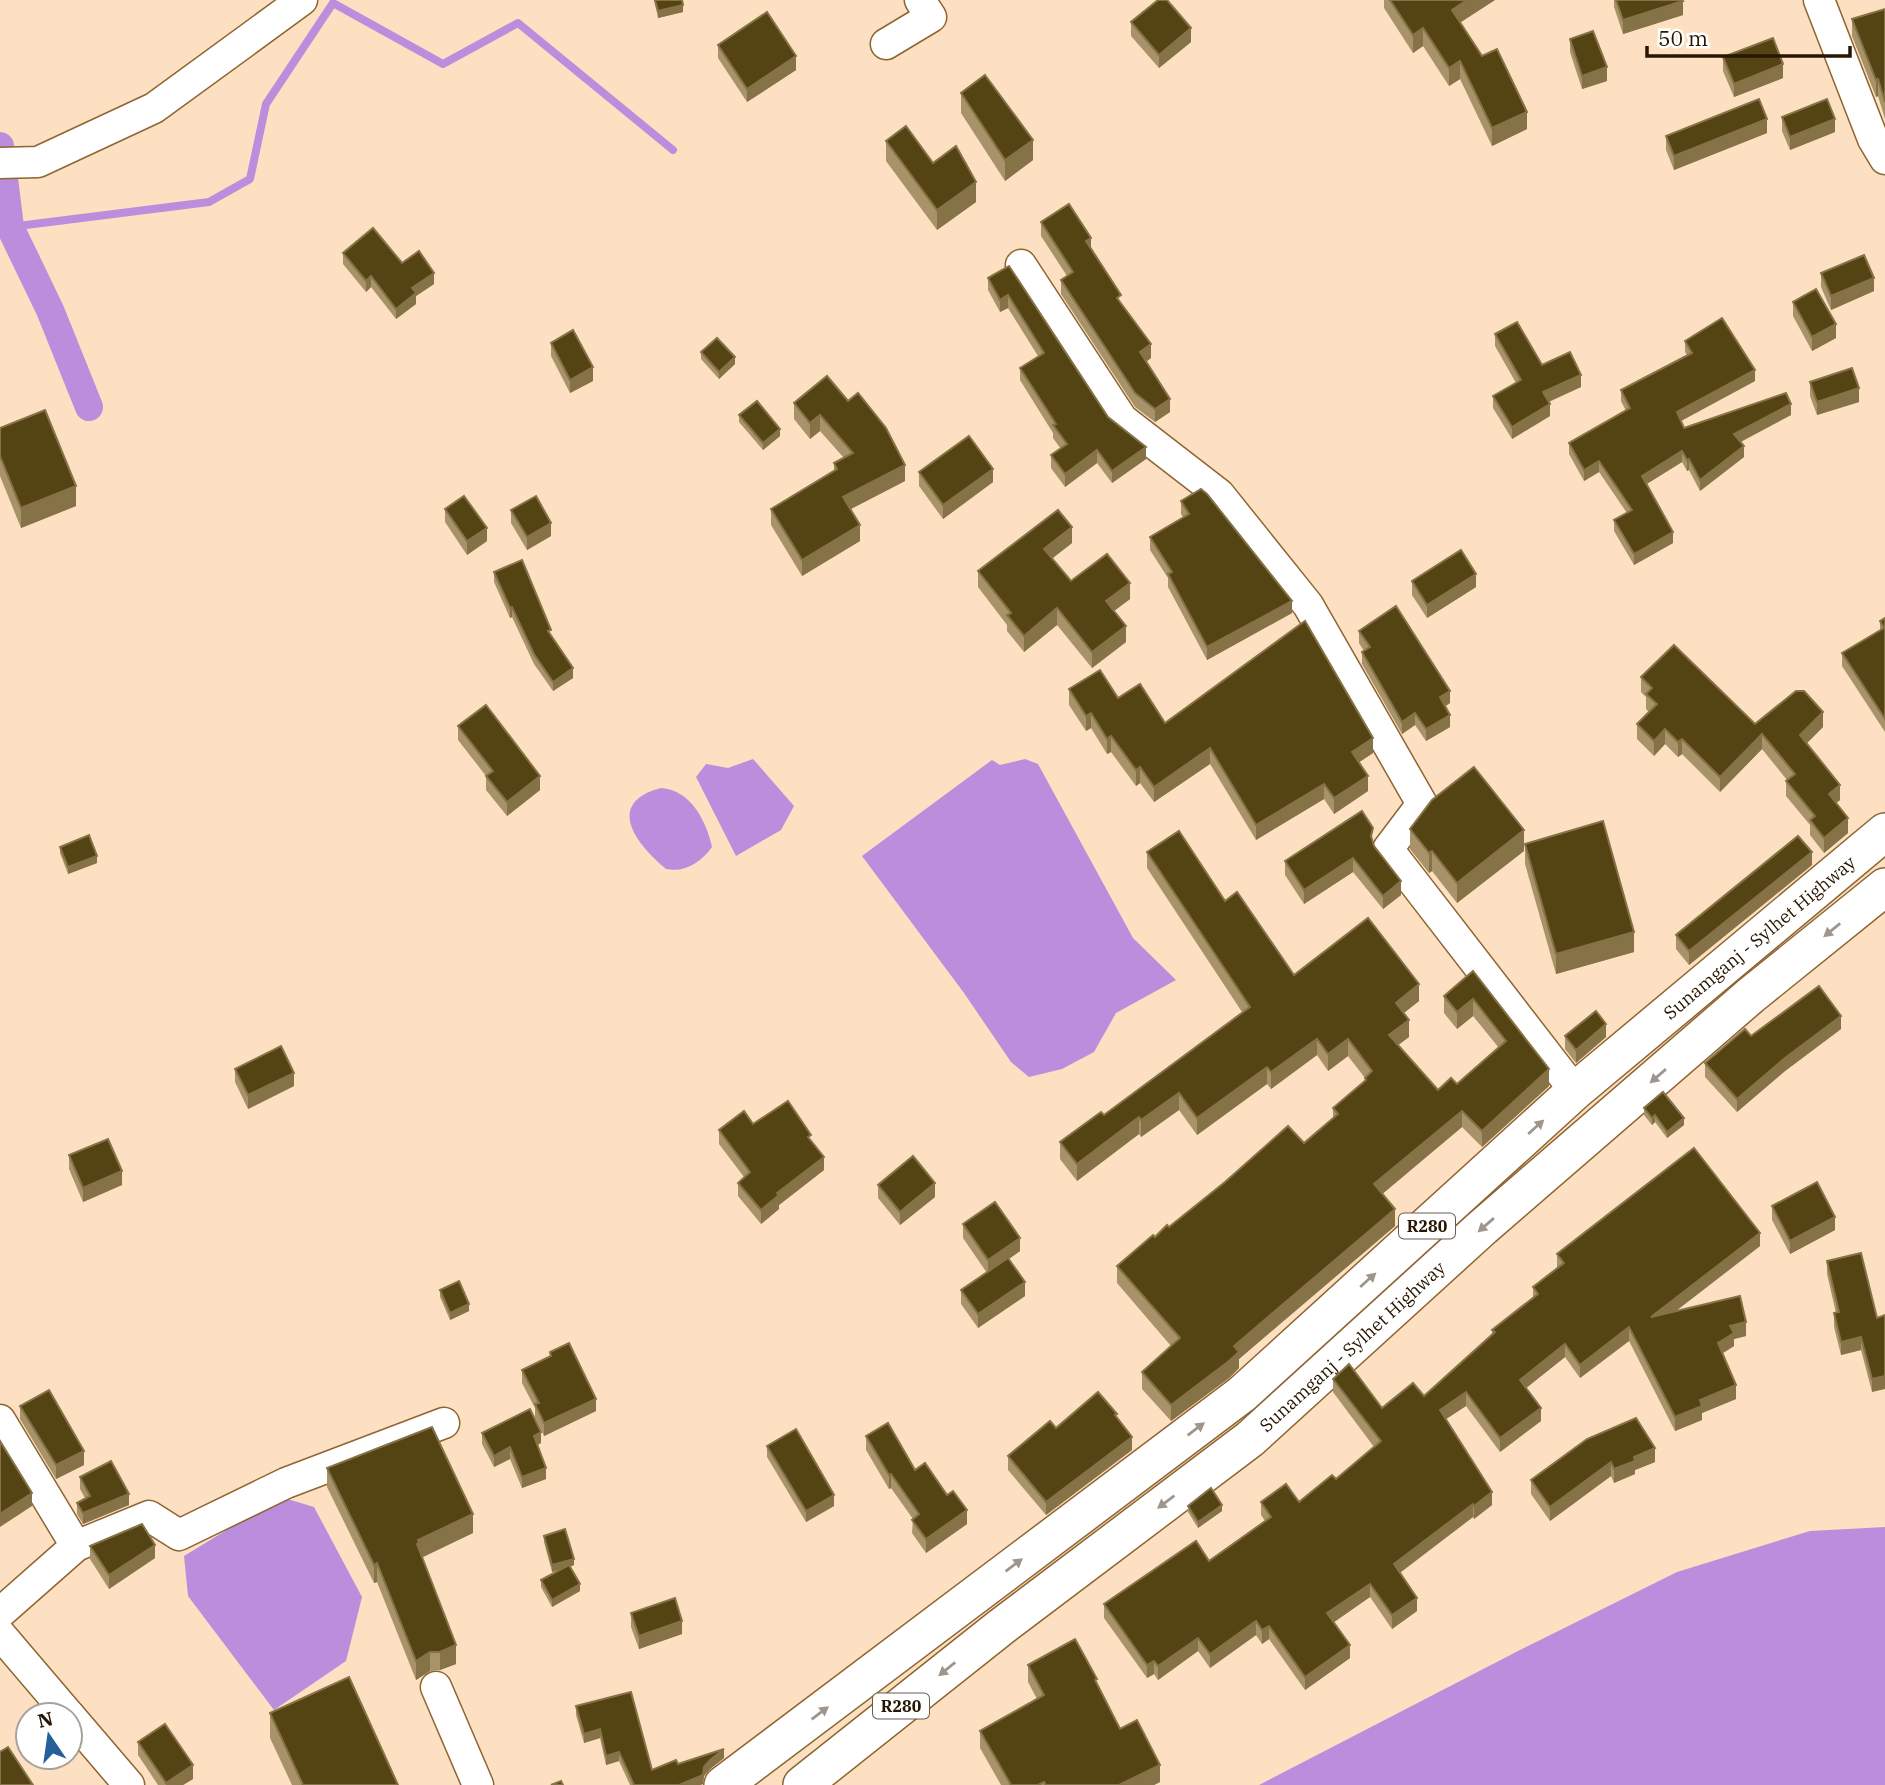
<svg xmlns="http://www.w3.org/2000/svg" width="1885" height="1785" font-family="'IBM Plex Serif',serif">
<style>
.water{fill:#ba8edc}
.lines{fill:none;stroke-linecap:round;stroke-linejoin:round}
.stream{stroke:#ba8edc;stroke-width:8}
.canal{stroke:#ba8edc;stroke-width:28}
.minor-casing{stroke:#8e6431;stroke-width:33}
.major-casing{stroke:#8e6431;stroke-width:40}
.minor{stroke:#fff;stroke-width:30}
.major{stroke:#fff;stroke-width:37}
.wall{fill:#a8926a}
.shaded-wall{fill:#867247}
.building{fill:#544313;stroke:#867247;stroke-width:2}
.oneway{fill:#9e968d}
.labels{text-anchor:middle;dominant-baseline:central;stroke-width:7;stroke-linejoin:round;paint-order:stroke}
.shield{fill:#fff;stroke:#685c4e;stroke-width:2}
.shield-label{font-size:16px;font-weight:bold;fill:#271602}
.street-label{font-size:18px;fill:#271602;stroke:#fff}
</style>
<rect width="100%" height="100%" fill="#fce0c1"/>
<!-- water -->
<g class="water">
<polygon points="753,759 794,806 781,830 736,856 696,777 706,764 728,768"/>
<polygon points="1025,759 1038,764 1133,938 1176,980 1116,1013 1094,1052 1062,1069 1029,1077 1011,1062 964,993 862,856 992,760 1000,765"/>
<path d="M661,788C691,790 706,821 712,847C701,862 685,873 666,869C636,844 604,803 661,788Z"/>
<polygon points="281,1497 314,1507 362,1597 346,1661 274,1710 188,1596 184,1556"/>
<polygon points="1885,1527 1885,1785 1259,1785 1520,1650 1677,1572 1810,1531"/>
</g>
<g class="lines">
<!-- stream -->
<polyline class="stream" points="10,227 209,202 250,179 266,104 333,3 443,64 518,23 673,150"/>
<!-- canal -->
<polyline class="canal" points="0,146 10,227 50,310 89,407"/>
<!-- minor casing -->
<g class="minor-casing">
<g id="minor">
<polyline points="1819,0 1873,139 1885,159"/>
<polyline points="886,44 931,17 920,0"/>
<polyline points="0,163 38,162 154,108 302,0"/>
<polyline points="1021,265 1122,419 1219,494 1308,605 1422,804 1388,849 1575,1091"/>
<polyline points="0,1420 76,1546 0,1613"/>
<polyline points="76,1546 149,1516 179,1535 286,1483 444,1423"/>
<polyline points="0,1634 69,1715"/>
<polyline points="436,1687 478,1785"/>
<polyline points="70,1716 129,1785"/>
</g>
</g>
<!-- major casing -->
<g class="major-casing">
<g id="major">
<path id="s1" d="M723,1785L1242,1394L1575,1091L1885,832"/>
<path id="s2" d="M802,1785L1001,1627L1250,1439L1483,1227L1750,996L1885,887"/>
</g>
</g>
<!-- minor -->
<use href="#minor" class="minor"/>
<!-- major -->
<use href="#major" class="major"/>
</g>
<!-- wall -->
<g class="wall">
<polygon points="654,0 682,0 683,12 658,18"/>
<polygon points="1384,0 1495,0 1460,22 1527,129 1492,146 1460,79 1449,86 1423,46 1413,53 1384,8"/>
<polygon points="1614,0 1682,0 1683,15 1623,34 1614,7"/>
<polygon points="1885,9 1885,119 1878,96 1876,97 1852,36 1852,19"/>
<polygon points="1131,22 1191,42 1159,68 1131,36"/>
<polygon points="1570,39 1607,81 1582,89 1570,52"/>
<polygon points="718,45 796,70 747,102 718,58"/>
<polygon points="1723,57 1783,78 1734,97 1723,71"/>
<polygon points="961,93 1033,160 1005,181 961,113"/>
<polygon points="1782,117 1835,132 1790,150 1782,131"/>
<polygon points="1767,133 1674,170 1666,150 1666,136"/>
<polygon points="886,141 933,163 976,202 937,230 886,161"/>
<polygon points="1041,222 1091,248 1151,358 1146,362 1170,412 1155,422 1135,407 1061,294 1061,280 1067,276 1041,236"/>
<polygon points="343,253 402,263 434,284 416,296 416,304 396,319 371,287 366,292 343,264"/>
<polygon points="1009,266 1108,417 1146,459 1112,483 1097,463 1065,487 1051,468 1051,455 1061,449 1053,438 1053,433 1020,380 1020,368 1038,356 1008,308 1000,312 988,290 988,278"/>
<polygon points="1821,273 1874,291 1831,310 1821,287"/>
<polygon points="1793,302 1836,338 1812,351 1793,316"/>
<polygon points="1495,334 1542,365 1581,387 1549,402 1550,416 1512,439 1493,408 1493,396 1516,383 1495,346"/>
<polygon points="1685,341 1755,381 1681,421 1684,428 1791,415 1741,442 1744,457 1700,491 1689,470 1687,471 1682,462 1646,484 1673,543 1634,565 1614,531 1614,520 1627,513 1599,472 1584,481 1569,454 1569,443 1626,411 1621,401 1621,390 1687,355 1685,352"/>
<polygon points="551,343 593,381 570,393 551,356"/>
<polygon points="701,352 735,364 719,379 701,359"/>
<polygon points="827,376 905,481 851,509 860,541 802,576 771,525 771,509 834,471 834,463 844,458 820,431 810,439 794,419 794,403"/>
<polygon points="1810,382 1859,402 1817,415 1810,396"/>
<polygon points="739,415 780,436 763,450 739,422"/>
<polygon points="0,428 76,506 21,528 0,476"/>
<polygon points="919,472 993,482 943,519 919,486"/>
<polygon points="1181,501 1292,613 1207,660 1168,587 1168,578 1150,550 1150,537 1183,517 1181,514"/>
<polygon points="445,509 487,541 467,555 445,522"/>
<polygon points="511,510 551,536 527,550 511,523"/>
<polygon points="1072,543 1052,558 1071,581 1130,599 1114,611 1126,642 1092,668 1057,625 1024,652 1007,631 1007,625 978,587 978,571"/>
<polygon points="494,572 551,636 573,678 553,691 534,664 512,617 510,618 494,582"/>
<polygon points="1412,581 1476,587 1427,618 1412,595"/>
<polygon points="1885,618 1885,732 1842,666 1842,653 1880,630 1880,621"/>
<polygon points="1359,631 1450,703 1445,706 1450,727 1426,741 1415,725 1402,734 1362,664 1362,652 1364,651 1359,643"/>
<polygon points="1641,677 1755,724 1823,727 1807,743 1840,800 1836,803 1848,833 1824,853 1810,835 1810,825 1786,796 1786,781 1787,780 1762,749 1720,792 1682,754 1678,757 1665,744 1654,756 1637,739 1637,724 1649,712 1646,709 1646,697 1641,692"/>
<polygon points="1069,689 1118,698 1165,723 1373,753 1359,762 1368,791 1334,814 1324,799 1256,840 1210,764 1154,802 1140,783 1136,786 1111,752 1107,754 1091,728 1086,731 1069,705"/>
<polygon points="458,726 540,790 507,816 486,790 486,776 458,740"/>
<polygon points="1410,829 1524,851 1457,903 1432,871 1429,873 1410,849"/>
<polygon points="1373,842 1401,895 1383,909 1353,872 1304,904 1285,875 1285,861"/>
<polygon points="1525,844 1634,952 1556,974 1525,864"/>
<polygon points="60,847 97,863 68,874 60,853"/>
<polygon points="1147,852 1225,901 1294,975 1419,1001 1404,1013 1409,1037 1398,1045 1438,1090 1457,1084 1499,1048 1473,1016 1457,1029 1444,1013 1444,996 1473,971 1549,1086 1482,1147 1462,1127 1382,1194 1395,1226 1239,1359 1239,1368 1229,1378 1171,1421 1142,1389 1142,1372 1171,1346 1117,1283 1117,1266 1169,1227 1304,1143 1333,1118 1333,1108 1365,1081 1365,1078 1348,1056 1328,1071 1317,1055 1271,1089 1267,1084 1197,1135 1179,1110 1141,1137 1139,1134 1077,1181 1060,1159 1060,1142 1104,1115 1242,1012 1147,868"/>
<polygon points="1812,865 1689,965 1676,949 1676,935"/>
<polygon points="1841,1029 1785,1071 1737,1112 1705,1077 1705,1063 1751,1036"/>
<polygon points="1565,1036 1606,1037 1576,1063 1565,1049"/>
<polygon points="235,1069 294,1086 248,1109 235,1082"/>
<polygon points="1644,1108 1684,1125 1667,1138 1655,1122 1652,1125 1644,1115"/>
<polygon points="753,1124 811,1140 824,1170 779,1205 779,1209 761,1224 738,1196 738,1183 744,1177 719,1144 719,1130"/>
<polygon points="69,1155 122,1185 83,1202 69,1169"/>
<polygon points="878,1185 935,1197 900,1225 878,1198"/>
<polygon points="1772,1206 1835,1230 1790,1254 1772,1220"/>
<polygon points="963,1224 1020,1251 1009,1259 1025,1296 978,1328 961,1304 961,1290 987,1273 963,1238"/>
<polygon points="1760,1246 1676,1311 1746,1336 1734,1339 1734,1346 1723,1353 1736,1399 1702,1413 1702,1420 1675,1431 1629,1341 1580,1378 1565,1357 1526,1388 1541,1421 1500,1452 1466,1406 1446,1419 1492,1505 1474,1519 1473,1517 1400,1573 1417,1611 1392,1629 1370,1597 1334,1622 1350,1658 1305,1690 1269,1639 1262,1644 1256,1635 1210,1668 1198,1651 1158,1680 1154,1674 1147,1678 1104,1618 1104,1604 1209,1561 1265,1521 1261,1515 1261,1502 1299,1502 1336,1479 1374,1447 1333,1392 1333,1379 1382,1408 1424,1396 1492,1334 1492,1330 1533,1298 1533,1287 1557,1268 1557,1254"/>
<polygon points="1827,1261 1877,1318 1872,1392 1861,1350 1841,1355 1834,1327 1834,1313 1836,1313 1827,1274"/>
<polygon points="440,1290 469,1311 450,1320 440,1297"/>
<polygon points="550,1352 596,1411 544,1436 535,1417 535,1408 522,1383 522,1370 550,1356"/>
<polygon points="20,1406 84,1465 56,1479 20,1419"/>
<polygon points="1117,1417 1132,1450 1046,1515 1008,1470 1008,1456 1056,1428"/>
<polygon points="482,1433 541,1443 537,1445 546,1479 522,1488 510,1459 494,1467 482,1444"/>
<polygon points="866,1436 915,1470 967,1524 926,1553 912,1533 913,1519 891,1488 889,1489 866,1450"/>
<polygon points="1587,1439 1655,1462 1635,1470 1635,1474 1614,1483 1611,1476 1550,1521 1531,1494 1531,1480"/>
<polygon points="767,1446 834,1506 806,1522 767,1457"/>
<polygon points="327,1468 473,1533 422,1557 456,1664 440,1670 430,1671 416,1680 377,1582 374,1583 327,1487"/>
<polygon points="80,1477 129,1505 83,1524 77,1514 77,1503 85,1498 80,1489"/>
<polygon points="1188,1506 1222,1511 1198,1528 1188,1512"/>
<polygon points="544,1536 574,1565 570,1567 580,1591 552,1607 541,1587 541,1580 561,1569 552,1572 544,1542"/>
<polygon points="90,1546 155,1558 109,1589 90,1559"/>
<polygon points="631,1613 682,1634 639,1649 631,1627"/>
<polygon points="1028,1665 1097,1683 1120,1729 1160,1782 1154,1785 1001,1785 980,1748 980,1731 1037,1699 1028,1682"/>
<polygon points="576,1706 652,1770 678,1764 724,1758 710,1769 704,1776 703,1784 700,1785 630,1785 619,1761 606,1765 600,1738 584,1743 576,1715"/>
<polygon points="270,1713 398,1785 292,1785 270,1738"/>
<polygon points="138,1742 193,1779 183,1785 158,1785 138,1755"/>
</g>
<!-- shaded-wall -->
<g class="shaded-wall">
<polygon points="1467,0 1495,0 1452,28 1452,10"/>
<polygon points="1683,1 1683,15 1623,34 1623,20"/>
<polygon points="683,5 683,12 658,18 658,11"/>
<polygon points="1191,28 1191,42 1159,68 1159,55"/>
<polygon points="1423,28 1423,46 1413,53 1413,35"/>
<polygon points="796,56 796,70 747,102 747,89"/>
<polygon points="1460,61 1460,79 1449,86 1449,68"/>
<polygon points="1783,64 1783,78 1734,97 1734,84"/>
<polygon points="1607,67 1607,81 1582,89 1582,76"/>
<polygon points="1878,79 1878,96 1876,97 1876,80"/>
<polygon points="1527,112 1527,129 1492,146 1492,128"/>
<polygon points="1767,119 1767,133 1674,170 1674,156"/>
<polygon points="1835,119 1835,132 1790,150 1790,137"/>
<polygon points="1033,140 1033,160 1005,181 1005,160"/>
<polygon points="976,182 976,202 937,230 937,210"/>
<polygon points="1091,238 1091,251 1086,241"/>
<polygon points="434,273 434,284 416,296 416,304 396,319 396,309 412,288"/>
<polygon points="371,276 371,287 366,292 366,281"/>
<polygon points="1874,278 1874,291 1831,310 1831,296"/>
<polygon points="1008,295 1008,308 1000,312 1000,300"/>
<polygon points="1836,324 1836,338 1812,351 1812,337"/>
<polygon points="1151,344 1151,358 1140,366 1140,352"/>
<polygon points="735,357 735,364 719,379 719,372"/>
<polygon points="593,367 593,381 570,393 570,380"/>
<polygon points="1755,370 1755,381 1677,423 1677,412"/>
<polygon points="1581,375 1581,387 1543,404 1543,392"/>
<polygon points="1859,388 1859,402 1817,415 1817,402"/>
<polygon points="1170,399 1170,412 1155,422 1155,409"/>
<polygon points="1550,404 1550,416 1512,439 1512,427"/>
<polygon points="1791,404 1791,415 1734,445 1734,434"/>
<polygon points="820,415 820,431 810,439 810,423"/>
<polygon points="780,429 780,436 763,450 763,443"/>
<polygon points="1744,446 1744,457 1700,491 1700,480"/>
<polygon points="1146,447 1146,459 1112,483 1112,471"/>
<polygon points="1097,450 1097,463 1065,487 1065,474"/>
<polygon points="1682,451 1682,462 1642,487 1642,476"/>
<polygon points="1689,459 1689,470 1687,471 1687,460"/>
<polygon points="1599,461 1599,472 1584,481 1584,470"/>
<polygon points="905,465 905,481 843,513 843,497"/>
<polygon points="993,469 993,482 943,519 943,505"/>
<polygon points="76,486 76,506 21,528 21,508"/>
<polygon points="551,523 551,536 527,550 527,537"/>
<polygon points="860,525 860,541 802,576 802,560"/>
<polygon points="1072,527 1072,543 1044,565 1044,549"/>
<polygon points="487,528 487,541 467,555 467,541"/>
<polygon points="1673,532 1673,543 1634,565 1634,554"/>
<polygon points="1476,574 1476,587 1427,618 1427,605"/>
<polygon points="1130,583 1130,599 1106,617 1106,601"/>
<polygon points="1292,601 1292,613 1207,660 1207,647"/>
<polygon points="512,607 512,617 510,618 510,608"/>
<polygon points="1057,608 1057,625 1024,652 1024,636"/>
<polygon points="1126,626 1126,642 1092,668 1092,652"/>
<polygon points="573,668 573,678 553,691 553,682"/>
<polygon points="1450,691 1450,703 1440,710 1440,697"/>
<polygon points="1823,712 1823,727 1800,750 1800,735"/>
<polygon points="1091,713 1091,728 1086,731 1086,716"/>
<polygon points="1415,713 1415,725 1402,734 1402,722"/>
<polygon points="1450,715 1450,727 1426,741 1426,729"/>
<polygon points="1665,729 1665,744 1654,756 1654,741"/>
<polygon points="1762,734 1762,749 1720,792 1720,777"/>
<polygon points="1111,736 1111,752 1107,754 1107,739"/>
<polygon points="1373,738 1373,753 1352,767 1352,752"/>
<polygon points="1682,739 1682,754 1678,757 1678,742"/>
<polygon points="1210,748 1210,764 1154,802 1154,787"/>
<polygon points="1140,767 1140,783 1136,786 1136,770"/>
<polygon points="540,776 540,790 507,816 507,802"/>
<polygon points="1368,776 1368,791 1334,814 1334,798"/>
<polygon points="1324,784 1324,799 1256,840 1256,825"/>
<polygon points="1840,785 1840,800 1829,809 1829,794"/>
<polygon points="1848,818 1848,833 1824,853 1824,838"/>
<polygon points="1524,830 1524,851 1457,903 1457,883"/>
<polygon points="1432,851 1432,871 1429,873 1429,853"/>
<polygon points="1812,852 1812,865 1689,965 1689,951"/>
<polygon points="97,856 97,863 68,874 68,867"/>
<polygon points="1353,858 1353,872 1304,904 1304,890"/>
<polygon points="1401,881 1401,895 1383,909 1383,896"/>
<polygon points="1634,932 1634,952 1556,974 1556,954"/>
<polygon points="1419,984 1419,1001 1396,1019 1396,1003"/>
<polygon points="1473,999 1473,1016 1457,1029 1457,1012"/>
<polygon points="1841,1016 1841,1029 1785,1071 1737,1112 1737,1099 1785,1058"/>
<polygon points="1409,1020 1409,1037 1389,1052 1389,1035"/>
<polygon points="1606,1024 1606,1037 1576,1063 1576,1050"/>
<polygon points="1317,1039 1317,1055 1271,1089 1271,1072"/>
<polygon points="1348,1039 1348,1056 1328,1071 1328,1054"/>
<polygon points="1267,1067 1267,1084 1197,1135 1197,1118"/>
<polygon points="1549,1069 1549,1086 1482,1147 1482,1131"/>
<polygon points="294,1073 294,1086 248,1109 248,1095"/>
<polygon points="1179,1093 1179,1110 1141,1137 1141,1120"/>
<polygon points="1462,1111 1462,1127 1374,1201 1374,1184"/>
<polygon points="1655,1115 1655,1122 1652,1125 1652,1118"/>
<polygon points="1139,1117 1139,1134 1077,1181 1077,1164"/>
<polygon points="1684,1118 1684,1125 1667,1138 1667,1132"/>
<polygon points="824,1157 824,1170 779,1205 779,1209 761,1224 761,1210 777,1193"/>
<polygon points="122,1171 122,1185 83,1202 83,1188"/>
<polygon points="935,1183 935,1197 900,1225 900,1212"/>
<polygon points="1395,1209 1395,1226 1239,1359 1239,1368 1229,1378 1171,1421 1171,1405 1234,1346"/>
<polygon points="1835,1217 1835,1230 1790,1254 1790,1241"/>
<polygon points="1760,1233 1760,1246 1651,1330 1651,1317"/>
<polygon points="1020,1238 1020,1251 988,1273 988,1260"/>
<polygon points="1025,1282 1025,1296 978,1328 978,1314"/>
<polygon points="469,1304 469,1311 450,1320 450,1313"/>
<polygon points="1746,1322 1746,1336 1734,1339 1734,1346 1718,1356 1718,1343 1730,1326"/>
<polygon points="1629,1327 1629,1341 1580,1378 1580,1365"/>
<polygon points="1861,1337 1861,1350 1841,1355 1841,1342"/>
<polygon points="1565,1344 1565,1357 1520,1393 1520,1380"/>
<polygon points="1885,1376 1885,1389 1872,1392 1872,1379"/>
<polygon points="1736,1385 1736,1399 1702,1413 1702,1420 1675,1431 1675,1417 1700,1400"/>
<polygon points="1466,1392 1466,1406 1440,1423 1440,1410"/>
<polygon points="596,1399 596,1411 544,1436 544,1423"/>
<polygon points="1541,1408 1541,1421 1500,1452 1500,1438"/>
<polygon points="541,1432 541,1443 534,1447 534,1436"/>
<polygon points="1132,1437 1132,1450 1046,1515 1046,1502"/>
<polygon points="510,1447 510,1459 494,1467 494,1456"/>
<polygon points="1655,1448 1655,1462 1635,1470 1635,1474 1614,1483 1614,1469 1634,1457"/>
<polygon points="84,1451 84,1465 56,1479 56,1465"/>
<polygon points="1611,1462 1611,1476 1550,1521 1550,1507"/>
<polygon points="546,1468 546,1479 522,1488 522,1477"/>
<polygon points="891,1474 891,1488 889,1489 889,1475"/>
<polygon points="1492,1492 1492,1505 1474,1519 1474,1506"/>
<polygon points="32,1493 32,1506 0,1527 0,1514"/>
<polygon points="129,1494 129,1505 83,1524 83,1513"/>
<polygon points="834,1495 834,1506 806,1522 806,1511"/>
<polygon points="1473,1504 1473,1517 1394,1577 1394,1564"/>
<polygon points="1222,1505 1222,1511 1198,1528 1198,1522"/>
<polygon points="967,1510 967,1524 926,1553 926,1539"/>
<polygon points="473,1514 473,1533 419,1559 417,1544 418,1540"/>
<polygon points="155,1545 155,1558 109,1589 109,1575"/>
<polygon points="574,1559 574,1565 552,1572 552,1565"/>
<polygon points="377,1563 377,1582 374,1583 374,1565"/>
<polygon points="580,1584 580,1591 552,1607 552,1600"/>
<polygon points="1370,1584 1370,1597 1327,1627 1327,1613"/>
<polygon points="1417,1598 1417,1611 1392,1629 1392,1615"/>
<polygon points="682,1621 682,1634 639,1649 639,1636"/>
<polygon points="1256,1621 1256,1635 1210,1668 1210,1654"/>
<polygon points="1269,1626 1269,1639 1262,1644 1262,1630"/>
<polygon points="1198,1638 1198,1651 1158,1680 1158,1666"/>
<polygon points="456,1645 456,1664 440,1670 440,1652"/>
<polygon points="1350,1645 1350,1658 1305,1690 1305,1677"/>
<polygon points="430,1652 430,1671 416,1680 416,1661"/>
<polygon points="1154,1661 1154,1674 1147,1678 1147,1665"/>
<polygon points="600,1729 600,1738 584,1743 584,1734"/>
<polygon points="724,1749 724,1758 710,1769 704,1776 703,1784 700,1785 679,1785 704,1767 710,1760"/>
<polygon points="619,1752 619,1761 606,1765 606,1756"/>
<polygon points="193,1765 193,1779 183,1785 166,1785 166,1783"/>
<polygon points="1160,1765 1160,1782 1154,1785 1119,1785"/>
</g>
<!-- building -->
<g class="building">
<polygon points="655,0 682,0 683,5 658,11"/>
<polygon points="1158,0 1167,0 1191,28 1159,55 1131,22"/>
<polygon points="1390,0 1467,0 1452,10 1482,56 1497,49 1527,112 1492,128 1460,61 1449,68 1423,28 1413,35"/>
<polygon points="1616,0 1682,0 1683,1 1623,20"/>
<polygon points="1885,9 1885,102 1878,79 1876,80 1852,19"/>
<polygon points="767,12 796,56 747,89 718,45"/>
<polygon points="1593,31 1607,67 1582,76 1570,39"/>
<polygon points="1773,38 1783,64 1734,84 1723,57"/>
<polygon points="985,75 1033,140 1005,160 961,93"/>
<polygon points="1759,99 1767,119 1674,156 1666,136"/>
<polygon points="1827,99 1835,119 1790,137 1782,117"/>
<polygon points="906,126 933,163 956,146 976,182 937,210 886,141"/>
<polygon points="1069,204 1091,238 1086,241 1121,295 1117,298 1151,344 1140,352 1170,399 1155,409 1135,393 1061,280 1073,272 1041,222"/>
<polygon points="373,228 402,263 419,251 434,273 412,288 416,293 396,309 371,276 366,281 343,253"/>
<polygon points="1864,255 1874,278 1831,296 1821,273"/>
<polygon points="1009,266 1108,417 1146,447 1112,471 1097,450 1065,474 1051,455 1067,444 1053,425 1056,424 1020,368 1044,353 1008,295 1000,300 988,278"/>
<polygon points="1816,289 1836,324 1812,337 1793,302"/>
<polygon points="1722,318 1755,370 1677,412 1684,428 1786,393 1791,404 1734,434 1744,446 1700,480 1689,459 1687,460 1682,451 1642,476 1673,532 1634,554 1614,520 1632,510 1599,461 1584,470 1569,443 1630,408 1621,390 1692,353 1685,341"/>
<polygon points="1517,322 1542,365 1570,352 1581,375 1543,392 1550,404 1512,427 1493,396 1521,380 1495,334"/>
<polygon points="573,330 593,367 570,380 551,343"/>
<polygon points="717,338 735,357 719,372 701,352"/>
<polygon points="1852,368 1859,388 1817,402 1810,382"/>
<polygon points="827,376 848,401 858,393 886,428 905,465 843,497 860,525 802,560 771,509 837,469 834,463 853,453 820,415 810,423 794,403"/>
<polygon points="757,401 780,429 763,443 739,415"/>
<polygon points="45,410 76,486 21,508 0,456 0,428"/>
<polygon points="969,436 993,469 943,505 919,472"/>
<polygon points="1201,489 1207,494 1292,601 1207,647 1168,574 1172,572 1150,537 1189,514 1181,501"/>
<polygon points="464,496 487,528 467,541 445,509"/>
<polygon points="536,496 551,523 527,537 511,510"/>
<polygon points="1058,510 1072,527 1044,549 1071,581 1107,554 1130,583 1106,601 1126,626 1092,652 1057,608 1024,636 1007,615 1011,613 978,571"/>
<polygon points="1461,550 1476,574 1427,605 1412,581"/>
<polygon points="522,560 551,630 548,631 573,668 553,682 534,654 512,607 510,608 494,572"/>
<polygon points="1396,606 1450,691 1440,697 1450,715 1426,729 1415,713 1402,722 1362,652 1370,647 1359,631"/>
<polygon points="1885,618 1885,719 1842,653 1884,628 1880,621"/>
<polygon points="1305,621 1373,738 1352,752 1368,776 1334,798 1324,784 1256,825 1210,748 1154,787 1140,767 1136,770 1111,736 1107,739 1091,713 1086,716 1069,689 1100,670 1118,698 1140,684 1165,723"/>
<polygon points="1674,645 1755,724 1796,691 1804,691 1823,712 1800,735 1840,785 1829,794 1848,818 1824,838 1810,820 1815,816 1786,781 1795,774 1762,734 1720,777 1682,739 1678,742 1665,729 1654,741 1637,724 1657,704 1646,694 1652,688 1641,677"/>
<polygon points="486,705 540,776 507,802 486,776 493,771 458,726"/>
<polygon points="1474,767 1524,830 1457,883 1432,851 1429,853 1410,829 1432,800"/>
<polygon points="1362,811 1373,828 1371,836 1374,846 1401,881 1383,896 1353,858 1304,890 1285,861"/>
<polygon points="1603,821 1634,932 1556,954 1525,844"/>
<polygon points="1179,831 1225,901 1237,892 1294,975 1368,918 1419,984 1396,1003 1409,1020 1389,1035 1438,1090 1451,1078 1457,1084 1506,1041 1473,999 1457,1012 1444,996 1473,971 1549,1069 1482,1131 1462,1111 1374,1184 1395,1209 1234,1346 1239,1352 1229,1361 1171,1405 1142,1372 1180,1338 1117,1266 1153,1235 1155,1237 1167,1225 1169,1227 1225,1182 1288,1126 1304,1143 1338,1114 1333,1108 1366,1080 1365,1078 1372,1071 1348,1039 1328,1054 1317,1039 1271,1072 1267,1067 1197,1118 1179,1093 1141,1120 1139,1117 1077,1164 1060,1142 1101,1112 1104,1115 1250,1007 1147,852"/>
<polygon points="89,835 97,856 68,867 60,847"/>
<polygon points="1798,836 1812,852 1689,951 1676,935"/>
<polygon points="1819,986 1841,1016 1785,1058 1737,1099 1705,1063 1745,1029 1751,1036"/>
<polygon points="1596,1011 1606,1024 1576,1050 1565,1036"/>
<polygon points="281,1046 294,1073 248,1095 235,1069"/>
<polygon points="1663,1092 1684,1118 1667,1132 1655,1115 1652,1118 1644,1108"/>
<polygon points="788,1101 811,1135 808,1137 824,1157 777,1193 779,1195 761,1210 738,1183 750,1172 719,1130 744,1111 753,1124"/>
<polygon points="108,1139 122,1171 83,1188 69,1155"/>
<polygon points="1694,1148 1760,1233 1651,1317 1740,1296 1746,1322 1730,1326 1734,1333 1718,1343 1736,1385 1700,1400 1702,1406 1675,1417 1629,1327 1580,1365 1565,1344 1520,1380 1541,1408 1500,1438 1466,1392 1440,1410 1492,1492 1474,1506 1473,1504 1394,1564 1417,1598 1392,1615 1370,1584 1327,1613 1350,1645 1305,1677 1269,1626 1262,1630 1256,1621 1210,1654 1198,1638 1158,1666 1154,1661 1147,1665 1104,1604 1196,1541 1209,1561 1271,1517 1261,1502 1286,1484 1299,1502 1332,1475 1336,1479 1381,1441 1333,1379 1349,1364 1382,1408 1413,1383 1424,1396 1495,1332 1492,1330 1538,1294 1533,1287 1564,1263 1557,1254"/>
<polygon points="913,1156 935,1183 900,1212 878,1185"/>
<polygon points="1817,1182 1835,1217 1790,1241 1772,1206"/>
<polygon points="995,1202 1020,1238 988,1260 963,1224"/>
<polygon points="1861,1253 1877,1318 1885,1315 1885,1376 1872,1379 1861,1337 1841,1342 1834,1313 1839,1312 1827,1261"/>
<polygon points="1008,1258 1025,1282 978,1314 961,1290"/>
<polygon points="459,1281 469,1304 450,1313 440,1290"/>
<polygon points="569,1343 596,1399 544,1423 535,1404 539,1403 522,1370 551,1356 550,1352"/>
<polygon points="49,1390 84,1451 56,1465 20,1406"/>
<polygon points="1098,1392 1117,1414 1115,1415 1132,1437 1046,1502 1008,1456 1050,1421 1056,1428"/>
<polygon points="530,1409 541,1432 534,1436 546,1468 522,1477 510,1447 494,1456 482,1433"/>
<polygon points="1636,1418 1655,1448 1634,1457 1635,1461 1614,1469 1611,1462 1550,1507 1531,1480 1587,1439"/>
<polygon points="888,1423 915,1470 925,1463 947,1495 953,1491 967,1510 926,1539 912,1520 919,1514 891,1474 889,1475 866,1436"/>
<polygon points="432,1427 473,1514 418,1540 419,1543 417,1544 456,1645 440,1652 430,1652 416,1661 377,1563 374,1565 327,1468"/>
<polygon points="796,1429 834,1495 806,1511 767,1446"/>
<polygon points="0,1441 32,1493 0,1514"/>
<polygon points="111,1461 129,1494 83,1513 77,1503 90,1496 80,1477"/>
<polygon points="1211,1488 1222,1505 1198,1522 1188,1506"/>
<polygon points="142,1524 155,1545 109,1575 90,1546"/>
<polygon points="565,1529 574,1559 552,1565 544,1536"/>
<polygon points="569,1565 580,1584 552,1600 541,1580"/>
<polygon points="675,1598 682,1621 639,1636 631,1613"/>
<polygon points="1075,1639 1097,1679 1095,1680 1120,1729 1137,1720 1160,1765 1119,1785 1046,1785 1044,1782 1038,1785 1011,1785 980,1731 1044,1695 1028,1665"/>
<polygon points="349,1677 398,1785 303,1785 270,1713"/>
<polygon points="631,1692 652,1770 676,1760 678,1764 724,1749 710,1760 704,1767 703,1775 679,1785 634,1785 619,1752 606,1756 600,1729 584,1734 576,1706"/>
<polygon points="165,1724 193,1765 166,1783 138,1742"/>
<polygon points="8,1747 33,1785 0,1785 0,1752"/>
<polygon points="561,1781 563,1785 551,1785"/>
</g>
<!-- one-way arrows -->
<defs><path id="oneway-solid" d="M-6-.8H1V-3.2L6.5 0L1 3.2V.8H-6Z" transform="scale(1.75)"/></defs>
<g class="oneway">
<use href="#oneway-solid" transform="translate(1832 930) rotate(141)"/>
<use href="#oneway-solid" transform="translate(1658 1076) rotate(139)"/>
<use href="#oneway-solid" transform="translate(1536 1127) rotate(-42)"/>
<use href="#oneway-solid" transform="translate(1486 1225) rotate(139)"/>
<use href="#oneway-solid" transform="translate(1368 1280) rotate(-42)"/>
<use href="#oneway-solid" transform="translate(1196 1429) rotate(-37)"/>
<use href="#oneway-solid" transform="translate(1166 1502) rotate(143)"/>
<use href="#oneway-solid" transform="translate(1014 1565) rotate(-37)"/>
<use href="#oneway-solid" transform="translate(947 1669) rotate(141)"/>
<use href="#oneway-solid" transform="translate(820 1713) rotate(-37)"/>
</g>
<g class="labels">
<!-- shield labels -->
<g class="shield">
<rect x="1399" y="1213.5" width="56" height="25" rx="5"/>
<rect x="873" y="1693.5" width="56" height="25" rx="5"/>
</g>
<g class="shield-label">
<text x="1427" y="1226">R280</text>
<text x="901" y="1706">R280</text>
</g>
<!-- street labels -->
<g class="street-label">
<text stroke="none"><textPath href="#s1" startOffset="1340">Sunamganj - Sylhet Highway</textPath></text>
<text stroke="none"><textPath href="#s2" startOffset="704">Sunamganj - Sylhet Highway</textPath></text>
</g>
</g>
<!-- north arrow -->
<g transform="translate(49 1736) rotate(347)"><circle r="33" fill="#ffffff" stroke="#a9a29a" stroke-width="2"/>
<path d="M0-5L12 26L0 18L-12 26Z" fill="#256098"/>
<text y="-10" font-size="19" font-weight="bold" text-anchor="middle" fill="#271602">N</text>
</g>
<!-- scale -->
<path d="M1647 46v10h203v-10" fill="none" stroke="#271602" stroke-width="3.5"/>
<text x="1658" y="46" font-size="21" fill="#271602" stroke="#ffffff" stroke-width="5" paint-order="stroke">50 m</text>
</svg>
